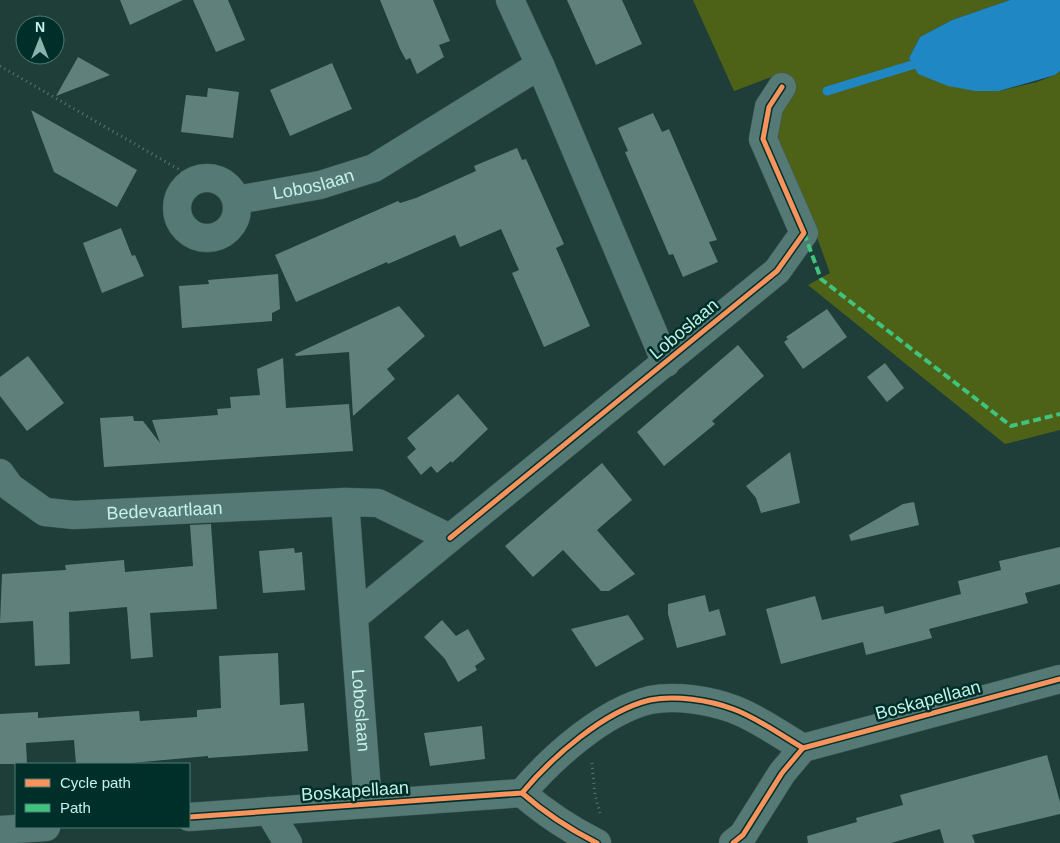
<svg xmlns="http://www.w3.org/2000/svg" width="1060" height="843" font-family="Helvetica,sans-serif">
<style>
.green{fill:#4d6217}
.water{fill:#2087c5}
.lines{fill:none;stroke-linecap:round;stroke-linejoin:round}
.stream{stroke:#2087c5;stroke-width:9}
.building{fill:#5f807b}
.minor-casing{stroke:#405a56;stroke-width:29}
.path{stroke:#587672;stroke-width:3;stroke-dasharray:1 4;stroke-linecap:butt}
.minor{stroke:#557974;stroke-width:28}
.quiet{stroke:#40c37c;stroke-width:4;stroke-dasharray:8 4;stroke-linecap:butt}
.cycleway-casing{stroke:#002f2a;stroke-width:8}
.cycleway{stroke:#f8935d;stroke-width:5}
.labels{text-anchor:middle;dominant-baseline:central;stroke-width:5;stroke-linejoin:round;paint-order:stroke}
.street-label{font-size:18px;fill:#c4f2e9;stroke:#002f2a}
</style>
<rect width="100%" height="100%" fill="#1f3e3a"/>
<!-- green -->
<polygon class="green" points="693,0 1010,0 952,20 920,37 909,58 918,74 975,91 999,91 1037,82 1055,75 1060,71 1060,430 1005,444 808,285 830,273 810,218 775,139 777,75 734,91"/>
<!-- water -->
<polygon class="water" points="1010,0 1060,0 1060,71 1055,75 999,91 975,91 948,86 918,74 909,58 920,37 952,20"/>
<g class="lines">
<!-- stream -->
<polyline class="stream" points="827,91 925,61"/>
</g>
<!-- building -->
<g class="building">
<polygon points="120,0 183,0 130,25"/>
<polygon points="193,0 228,0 245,40 216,52"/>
<polygon points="380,0 433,0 450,41 439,45 444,57 417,74 410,58 406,60 400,49"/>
<polygon points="567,0 622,0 642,44 596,65"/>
<polygon points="78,57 110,75 56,96"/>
<polygon points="332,63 352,109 290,136 270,90"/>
<polygon points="208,88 239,92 233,138 181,132 186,95 207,97"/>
<polygon points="31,110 137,170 117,207 54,172"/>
<polygon points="653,113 662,132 669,129 717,240 709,242 718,262 683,277 673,254 669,255 625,152 628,151 618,128"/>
<polygon points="517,148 522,160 526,159 564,244 556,248 590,326 544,347 512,273 519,270 501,229 460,247 455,235 388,264 387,262 296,302 275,255 398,201 400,203 416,198 476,171 474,166"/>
<polygon points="121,228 132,256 135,255 144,276 102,293 83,243"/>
<polygon points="278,274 280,309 272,313 272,321 182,328 179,286 209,284 208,280"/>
<polygon points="399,306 425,336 387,369 395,379 353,416 349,352 296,356 295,354"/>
<polygon points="827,309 847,337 803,369 784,342 788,339 786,337"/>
<polygon points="738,345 764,376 712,421 715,424 664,466 637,432"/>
<polygon points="28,356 64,403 27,431 0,396 0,377"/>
<polygon points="283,358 286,408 349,404 353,451 104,467 100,418 133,416 134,421 143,421 160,443 152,420 218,415 217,409 231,408 230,397 260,395 257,369"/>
<polygon points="885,363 904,388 887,402 867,377"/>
<polygon points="458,394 488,429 452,463 451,461 437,473 431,466 421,475 407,457 416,449 407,438"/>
<polygon points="790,452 800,503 761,513 756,498 746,486"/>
<polygon points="602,463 632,500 597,530 635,574 609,591 601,591 563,550 533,577 505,546"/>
<polygon points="914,502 919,525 851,541 849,535 903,504"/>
<polygon points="211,524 217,609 150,613 153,657 131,659 127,607 69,612 70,664 35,666 33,621 0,623 2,574 66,570 65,565 124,560 125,572 193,566 190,525"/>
<polygon points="1060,547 1060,584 1025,593 1028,603 929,629 932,638 866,655 863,642 781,664 766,609 815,596 822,620 883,606 885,614 961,594 958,581 1001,570 999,561"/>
<polygon points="294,548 295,553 302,552 305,590 263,593 259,551"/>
<polygon points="705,595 709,612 719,609 726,635 677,648 668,614 668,604"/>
<polygon points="628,615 644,639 596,667 571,629"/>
<polygon points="442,620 456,636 468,629 485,659 475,666 477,670 458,682 445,659 424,637"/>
<polygon points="278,653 280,705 304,703 308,751 208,758 208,756 120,764 76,764 74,740 26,743 27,764 0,764 0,714 38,712 38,718 139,711 140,721 197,717 197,710 221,708 219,656"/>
<polygon points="482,726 485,759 430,766 424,733"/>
<polygon points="1047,755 1060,802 1060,814 972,835 975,843 944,843 940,829 891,843 808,843 807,836 857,822 856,818 903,805 900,795"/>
</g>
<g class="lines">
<!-- minor casing -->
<g class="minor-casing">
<g id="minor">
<polyline points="510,0 540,65 666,363"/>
<circle cx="207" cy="208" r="30"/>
<path id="s1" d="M237,200L320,185L374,168L540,65"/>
<path id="s2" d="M0,473L10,487L45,512L74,515L345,502L378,503L450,538L355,616"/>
<path id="s3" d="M345,502L368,804"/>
<polyline points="450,538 777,271 804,233 763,139 769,107 782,87"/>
<path d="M522,793C545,813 569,829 597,843"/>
<polyline points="269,811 288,843"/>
<path d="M189,817L522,793C552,757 604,711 650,700C675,695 709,700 733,709C756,717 782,736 803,748"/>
<polyline points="0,830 46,827"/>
<polyline points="733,843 743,835 782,773 803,748 1060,679"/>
</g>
</g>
<!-- path -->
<g class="path">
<polyline points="0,66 178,169 191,182"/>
<polyline points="592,763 595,795 600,813"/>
</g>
<!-- minor -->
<use href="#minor" class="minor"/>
<!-- quiet -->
<polyline class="quiet" points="804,233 821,279 1011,426 1060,414"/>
<!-- cycleway casing -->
<g class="cycleway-casing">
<g id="cycleway">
<polyline points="450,538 777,271 804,233 763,139 769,107 782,87"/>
<path d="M522,793C545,813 569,829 597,843"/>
<path d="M189,817L522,793C552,757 604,711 650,700C675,695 709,700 733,709C756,717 782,736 803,748"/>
<polyline points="733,843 743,835 782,773 803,748 1060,679"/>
</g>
</g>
<!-- cycleway -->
<use href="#cycleway" class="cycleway"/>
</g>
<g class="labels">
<!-- street labels -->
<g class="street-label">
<text stroke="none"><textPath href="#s1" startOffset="78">Loboslaan</textPath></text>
<text transform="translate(684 329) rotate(-40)">Loboslaan</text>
<text stroke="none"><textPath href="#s2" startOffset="180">Bedevaartlaan</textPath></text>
<text transform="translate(928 700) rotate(-15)">Boskapellaan</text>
<text stroke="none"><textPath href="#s3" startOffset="209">Loboslaan</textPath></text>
<text transform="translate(355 791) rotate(-4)">Boskapellaan</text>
</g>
</g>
<!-- legend -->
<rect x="15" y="763" width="175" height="65" fill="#002f2a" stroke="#4e7d76"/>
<rect x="25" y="779" width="25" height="8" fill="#f8935d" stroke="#4e7d76"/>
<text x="60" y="788" font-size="15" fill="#c4f2e9">Cycle path</text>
<rect x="25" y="804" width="25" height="8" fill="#40c37c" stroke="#4e7d76"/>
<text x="60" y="813" font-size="15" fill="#c4f2e9">Path</text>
<!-- north arrow -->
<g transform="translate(40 40)"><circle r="24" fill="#002f2a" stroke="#4e7d76"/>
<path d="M0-4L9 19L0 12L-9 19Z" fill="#8ab3ac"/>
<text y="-8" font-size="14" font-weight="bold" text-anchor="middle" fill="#c4f2e9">N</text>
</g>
</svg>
